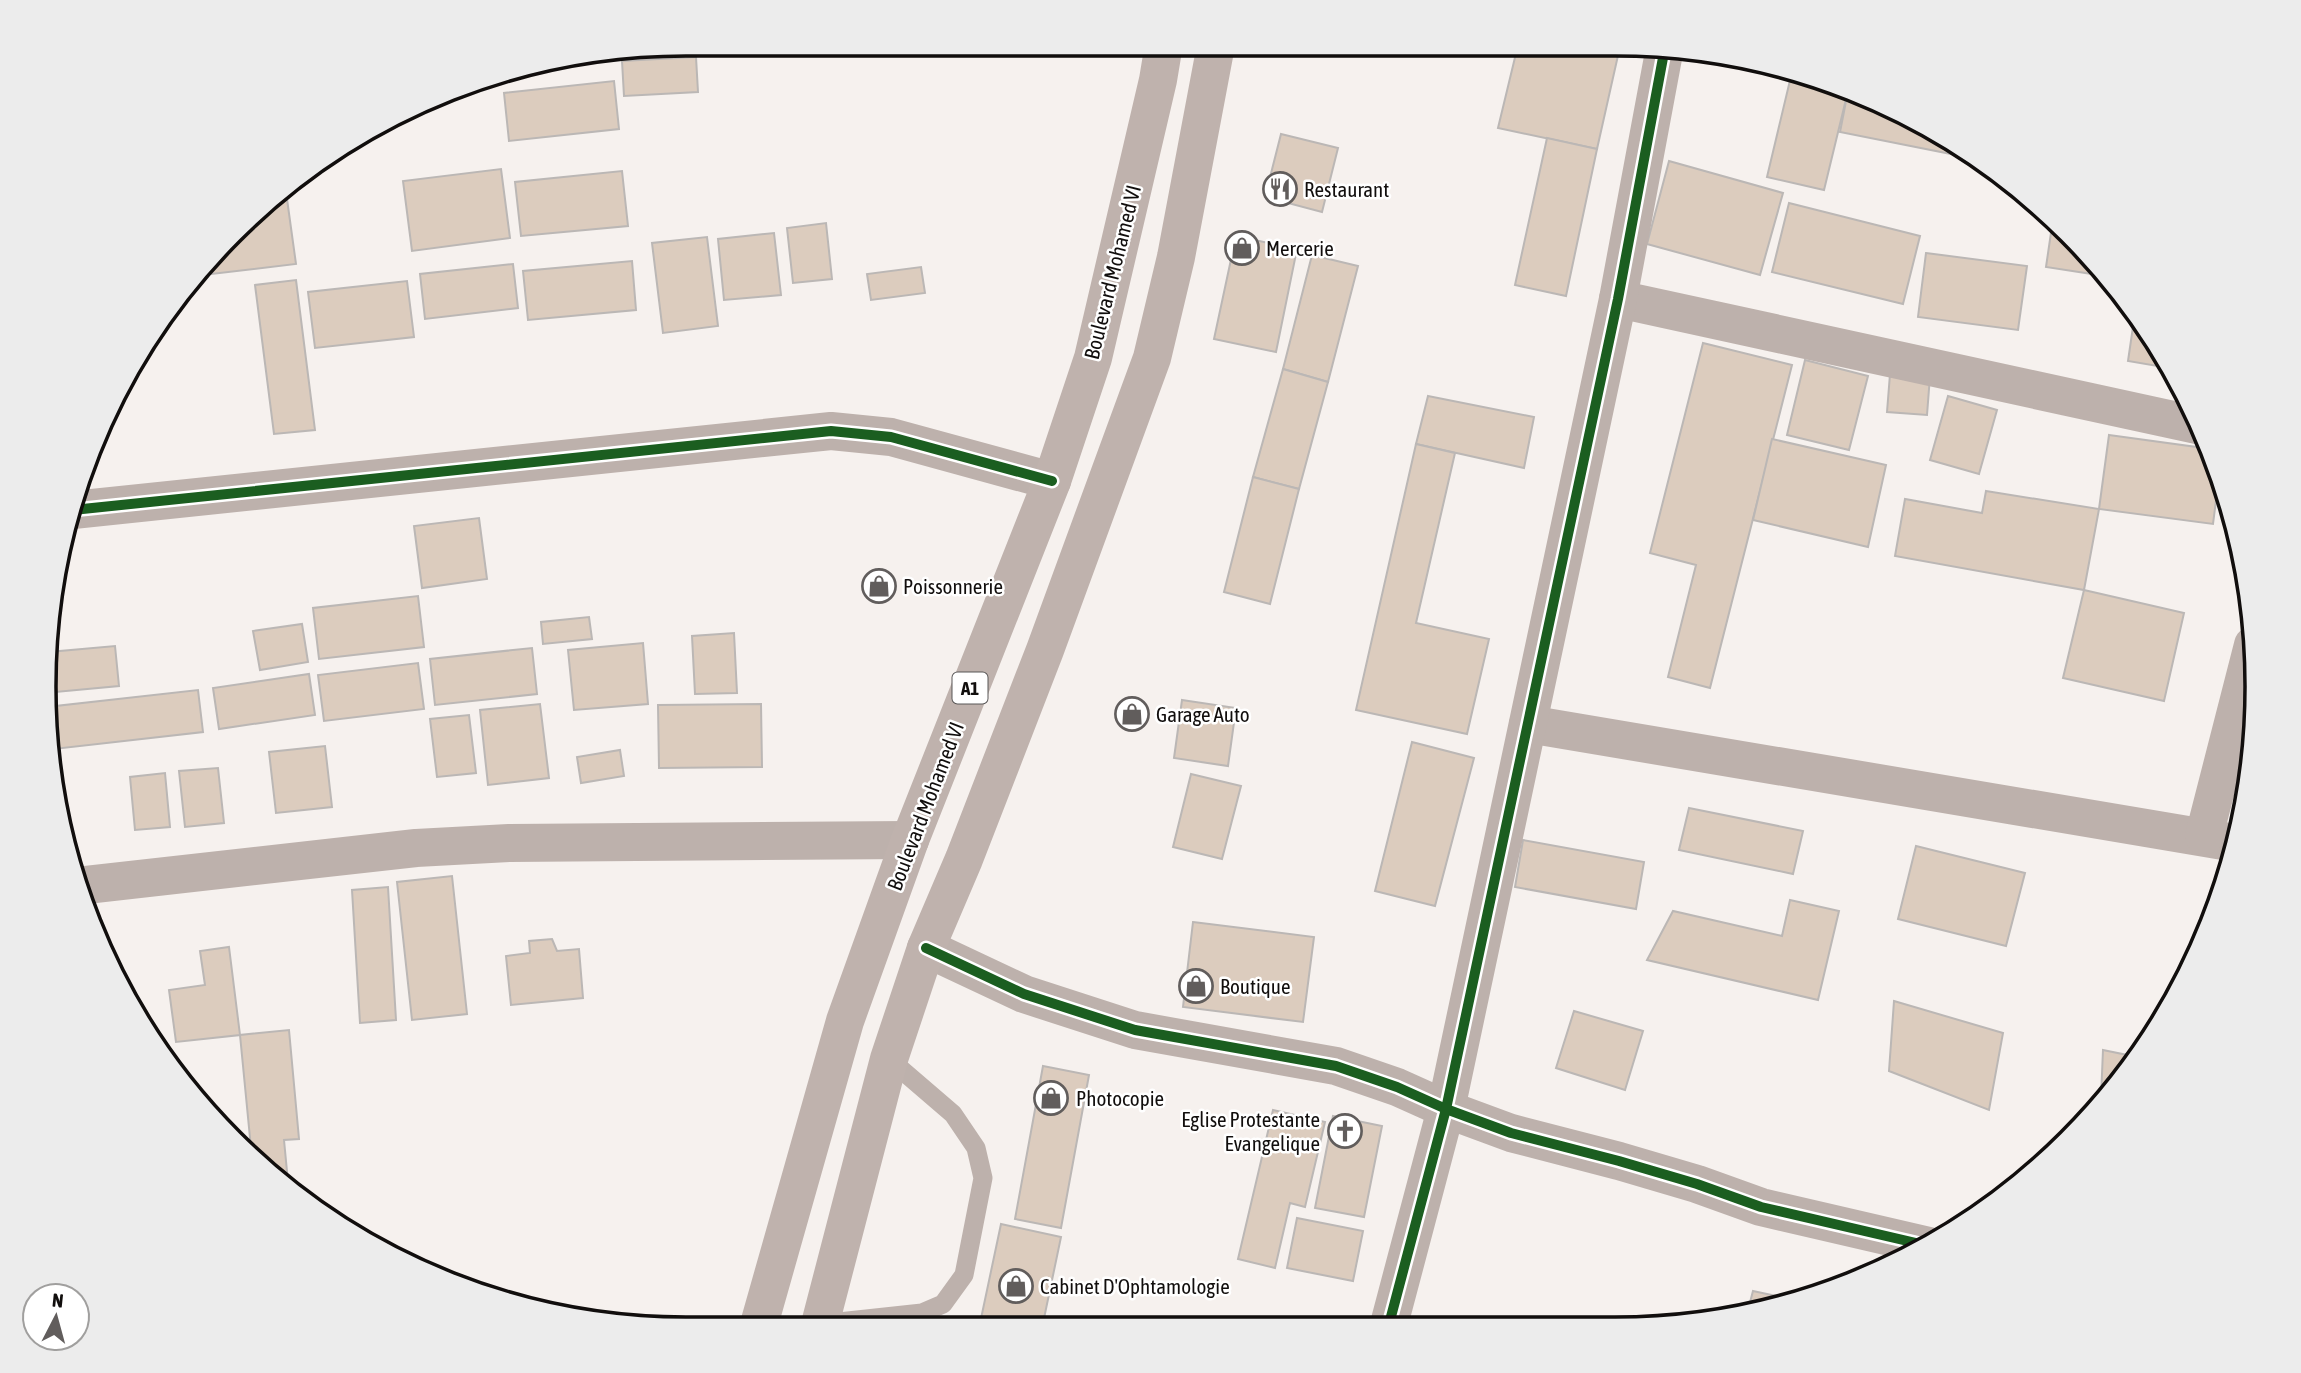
<svg xmlns="http://www.w3.org/2000/svg" width="2301" height="1373" font-family="'Asap Condensed',sans-serif">
<style>
.building{fill:#dcccbe;stroke:#bbb7b5;stroke-width:2}
.lines{fill:none;stroke-linecap:round;stroke-linejoin:round}
.service{stroke:#bdb1ac;stroke-width:19}
.minor{stroke:#bdb1ac;stroke-width:38}
.primary{stroke:#bfb2ad;stroke-width:38}
.cycleway-casing{stroke:#fff;stroke-width:15}
.cycleway{stroke:#1b5e20;stroke-width:10}
.labels{text-anchor:middle;dominant-baseline:central;stroke-width:5;stroke-linejoin:round;paint-order:stroke}
.shield{fill:#fff;stroke:#585656;stroke-width:2}
.shield-label{font-size:19px;font-weight:bold;fill:#110e0d}
.poi-label{font-size:21px;fill:#110e0d;stroke:#fff;text-anchor:start}
.street-label{font-size:21px;fill:#110e0d;stroke:#fff}
.rim{fill:none;stroke:#110e0d;stroke-width:3.5}
</style>
<rect width="100%" height="100%" fill="#f6f1ee"/>
<!-- building -->
<g class="building">
<polygon points="1518,45 1595,45 1619,51 1597,149 1498,128"/>
<polygon points="696,57 698,92 624,96 622,61"/>
<polygon points="1792,72 1821,78 1848,91 1824,190 1767,177"/>
<polygon points="614,81 619,129 509,141 504,93"/>
<polygon points="1848,91 1958,145 1956,155 1840,132"/>
<polygon points="1281,134 1338,148 1322,212 1265,197"/>
<polygon points="1547,138 1597,149 1566,296 1515,285"/>
<polygon points="1669,161 1783,193 1760,275 1647,244"/>
<polygon points="501,169 510,238 412,251 403,181"/>
<polygon points="622,171 628,226 521,236 515,182"/>
<polygon points="287,199 296,264 203,275 273,201"/>
<polygon points="1789,203 1920,236 1903,304 1772,272"/>
<polygon points="2053,219 2069,232 2105,276 2046,267"/>
<polygon points="826,223 832,279 793,283 787,228"/>
<polygon points="774,233 781,295 724,300 718,239"/>
<polygon points="1236,236 1297,249 1276,352 1214,339"/>
<polygon points="707,237 718,326 663,333 652,243"/>
<polygon points="1926,253 2027,266 2018,330 1918,317"/>
<polygon points="1312,255 1358,266 1328,382 1283,369"/>
<polygon points="632,261 636,310 528,320 523,271"/>
<polygon points="513,264 518,308 425,319 420,274"/>
<polygon points="921,267 925,293 871,300 867,274"/>
<polygon points="296,280 315,430 274,434 255,285"/>
<polygon points="407,281 414,337 315,348 308,292"/>
<polygon points="2135,313 2149,330 2169,368 2128,361"/>
<polygon points="1703,343 1792,365 1710,688 1668,677 1696,565 1650,553"/>
<polygon points="1805,360 1868,376 1849,450 1787,435"/>
<polygon points="1283,369 1328,382 1299,489 1253,477"/>
<polygon points="1890,374 1930,376 1927,415 1887,412"/>
<polygon points="1428,396 1534,417 1524,468 1416,444"/>
<polygon points="1948,396 1997,410 1979,474 1930,460"/>
<polygon points="2109,435 2211,449 2219,477 2213,524 2099,509"/>
<polygon points="1772,439 1886,465 1868,547 1753,520"/>
<polygon points="1416,444 1455,453 1416,623 1489,639 1467,734 1356,710"/>
<polygon points="1253,477 1299,489 1270,604 1224,592"/>
<polygon points="1986,491 2099,509 2084,590 1895,556 1905,499 1982,513"/>
<polygon points="479,518 487,579 422,588 414,526"/>
<polygon points="2084,590 2184,613 2164,701 2063,678"/>
<polygon points="418,596 424,647 319,659 313,608"/>
<polygon points="589,617 592,639 543,644 541,622"/>
<polygon points="302,624 308,662 260,670 253,631"/>
<polygon points="734,633 737,693 695,694 692,636"/>
<polygon points="643,643 648,704 574,710 568,650"/>
<polygon points="115,646 119,686 45,693 44,686 49,652"/>
<polygon points="532,648 537,694 435,705 430,659"/>
<polygon points="418,663 424,709 324,721 318,675"/>
<polygon points="309,674 315,715 219,729 213,688"/>
<polygon points="198,690 203,732 54,749 47,707"/>
<polygon points="1182,700 1236,708 1228,766 1174,758"/>
<polygon points="540,704 549,778 488,785 480,710"/>
<polygon points="761,704 762,767 659,768 658,705"/>
<polygon points="469,715 476,773 437,777 430,719"/>
<polygon points="1412,742 1474,758 1435,906 1375,891"/>
<polygon points="325,746 332,807 276,813 269,752"/>
<polygon points="620,750 624,776 581,783 577,757"/>
<polygon points="218,768 224,823 185,827 179,771"/>
<polygon points="165,773 170,827 135,830 130,777"/>
<polygon points="1191,774 1241,786 1222,859 1173,847"/>
<polygon points="1689,808 1803,831 1793,874 1679,850"/>
<polygon points="1523,840 1644,862 1636,909 1515,887"/>
<polygon points="1916,846 2025,873 2006,946 1898,919"/>
<polygon points="452,876 467,1014 412,1020 397,882"/>
<polygon points="388,887 396,1020 360,1023 352,890"/>
<polygon points="1790,900 1839,911 1818,1000 1647,960 1673,911 1782,936"/>
<polygon points="100,919 103,940 92,920"/>
<polygon points="1193,922 1314,937 1303,1022 1183,1007"/>
<polygon points="552,939 557,951 579,949 583,998 511,1005 506,956 530,953 529,941"/>
<polygon points="229,947 240,1035 176,1042 169,990 205,985 200,951"/>
<polygon points="1894,1001 2003,1033 1989,1110 1889,1071"/>
<polygon points="1574,1011 1643,1031 1625,1090 1556,1068"/>
<polygon points="289,1030 299,1139 284,1140 288,1182 251,1148 240,1035"/>
<polygon points="2103,1050 2137,1057 2101,1098"/>
<polygon points="1043,1066 1089,1075 1061,1228 1015,1219"/>
<polygon points="1273,1110 1325,1122 1305,1207 1290,1203 1275,1268 1238,1259"/>
<polygon points="1333,1116 1382,1126 1364,1217 1315,1208"/>
<polygon points="1297,1218 1363,1231 1353,1281 1287,1268"/>
<polygon points="1001,1224 1061,1237 1042,1328 979,1328"/>
<polygon points="1753,1291 1795,1300 1748,1310"/>
</g>
<g class="lines">
<!-- service -->
<polyline class="service" points="820,1324 922,1313 943,1304 964,1275 983,1178 976,1148 953,1114 889,1059"/>
<!-- minor -->
<g class="minor">
<polyline points="1618,299 2201,426"/>
<polyline points="73,510 831,431 891,437 1052,481"/>
<polyline points="1528,724 2235,843"/>
<polyline points="2204,836 2253,645"/>
<polyline points="77,886 416,848 509,843 910,840"/>
<polyline points="926,948 1024,994 1135,1030 1336,1066 1397,1087 1446,1109 1511,1133 1619,1161 1697,1184 1761,1207 1929,1246"/>
<polyline points="1388,1328 1446,1109 1618,299 1665,47"/>
</g>
<!-- primary -->
<g class="primary">
<polyline points="758,1328 845,1021 910,840 1052,481 1093,358 1158,80 1164,44"/>
<polyline points="819,1328 889,1059 926,948 964,859 1045,650 1152,358 1176,257 1216,45"/>
</g>
<!-- cycleway casing -->
<g class="cycleway-casing">
<g id="cycleway">
<polyline points="73,510 831,431 891,437 1052,481"/>
<polyline points="926,948 1024,994 1135,1030 1336,1066 1397,1087 1446,1109 1511,1133 1619,1161 1697,1184 1761,1207 1929,1246"/>
<polyline points="1388,1328 1446,1109 1618,299 1665,47"/>
</g>
</g>
<!-- cycleway -->
<use href="#cycleway" class="cycleway"/>
</g>
<!-- icons -->
<defs>
<g id="restaurant-ring" transform="scale(1.75)"><circle r="9.5" fill="#fff" stroke="#615d5c" stroke-width="1.5"/><path d="M-5-6h1v4h1v-4h1v4h1v-4h1v5L-1.5 .5V6h-2V.5L-5-1ZM5-6V6H3V1.5H1.5Q1.5-4 5-6Z" fill="#615d5c"/></g>
<g id="shop-ring" transform="scale(1.75)"><circle r="9.5" fill="#fff" stroke="#615d5c" stroke-width="1.5"/><path d="M-5-2.5h2.3a2.7 3.5 0 0 1 5.4 0H5L5.5 6h-11ZM-1.5-2.5h3a1.5 2.3 0 0 0-3 0Z" fill="#615d5c"/></g>
<g id="church-ring" transform="scale(1.75)"><circle r="9.5" fill="#fff" stroke="#615d5c" stroke-width="1.5"/><path d="M-1.2-6h2.4v3.5h3.3v2.4h-3.3V6h-2.4V-.1h-3.3v-2.4h3.3Z" fill="#615d5c"/></g>
</defs>
<g fill-rule="evenodd">
<use href="#restaurant-ring" x="1280" y="189"/>
<use href="#shop-ring" x="1242" y="248"/>
<use href="#shop-ring" x="879" y="586"/>
<use href="#shop-ring" x="1132" y="714"/>
<use href="#shop-ring" x="1196" y="986"/>
<use href="#shop-ring" x="1051" y="1098"/>
<use href="#church-ring" x="1345" y="1131"/>
<use href="#shop-ring" x="1016" y="1286"/>
</g>
<g class="labels">
<!-- shield labels -->
<rect class="shield" x="952.5" y="672.5" width="35" height="31" rx="5"/>
<g class="shield-label">
<text x="970" y="688">A1</text>
</g>
<!-- poi labels -->
<g class="poi-label">
<text x="1304" y="189">Restaurant</text>
<text x="1266" y="248">Mercerie</text>
<text x="903" y="586">Poissonnerie</text>
<text x="1156" y="714">Garage Auto</text>
<text x="1220" y="986">Boutique</text>
<text x="1076" y="1098">Photocopie</text>
<text x="1320" y="1119" text-anchor="end">Eglise Protestante<tspan x="1320" dy="24">Evangelique</tspan></text>
<text x="1040" y="1286">Cabinet D'Ophtamologie</text>
</g>
<!-- street labels -->
<g class="street-label">
<text transform="translate(1112 272) rotate(-76)">Boulevard Mohamed VI</text>
<text transform="translate(925 806) rotate(-69)">Boulevard Mohamed VI</text>
</g>
</g>
<!-- crop -->
<path d="M0 0H2301V1373H0ZM686 56H1615A630 630 0 0 1 2245 686V687A630 630 0 0 1 1615 1317H686A630 630 0 0 1 56 687V686A630 630 0 0 1 686 56Z" fill="#ececec" fill-rule="evenodd"/>
<path class="rim" d="M686 56H1615A630 630 0 0 1 2245 686V687A630 630 0 0 1 1615 1317H686A630 630 0 0 1 56 687V686A630 630 0 0 1 686 56Z"/>
<!-- north arrow -->
<g transform="translate(56 1317) rotate(6)"><circle r="33" fill="#ffffff" stroke="#a09f9e" stroke-width="2"/>
<path d="M0-5L12 26L0 18L-12 26Z" fill="#615d5c"/>
<text y="-10" font-size="19" font-weight="bold" text-anchor="middle" fill="#110e0d">N</text>
</g>
</svg>
